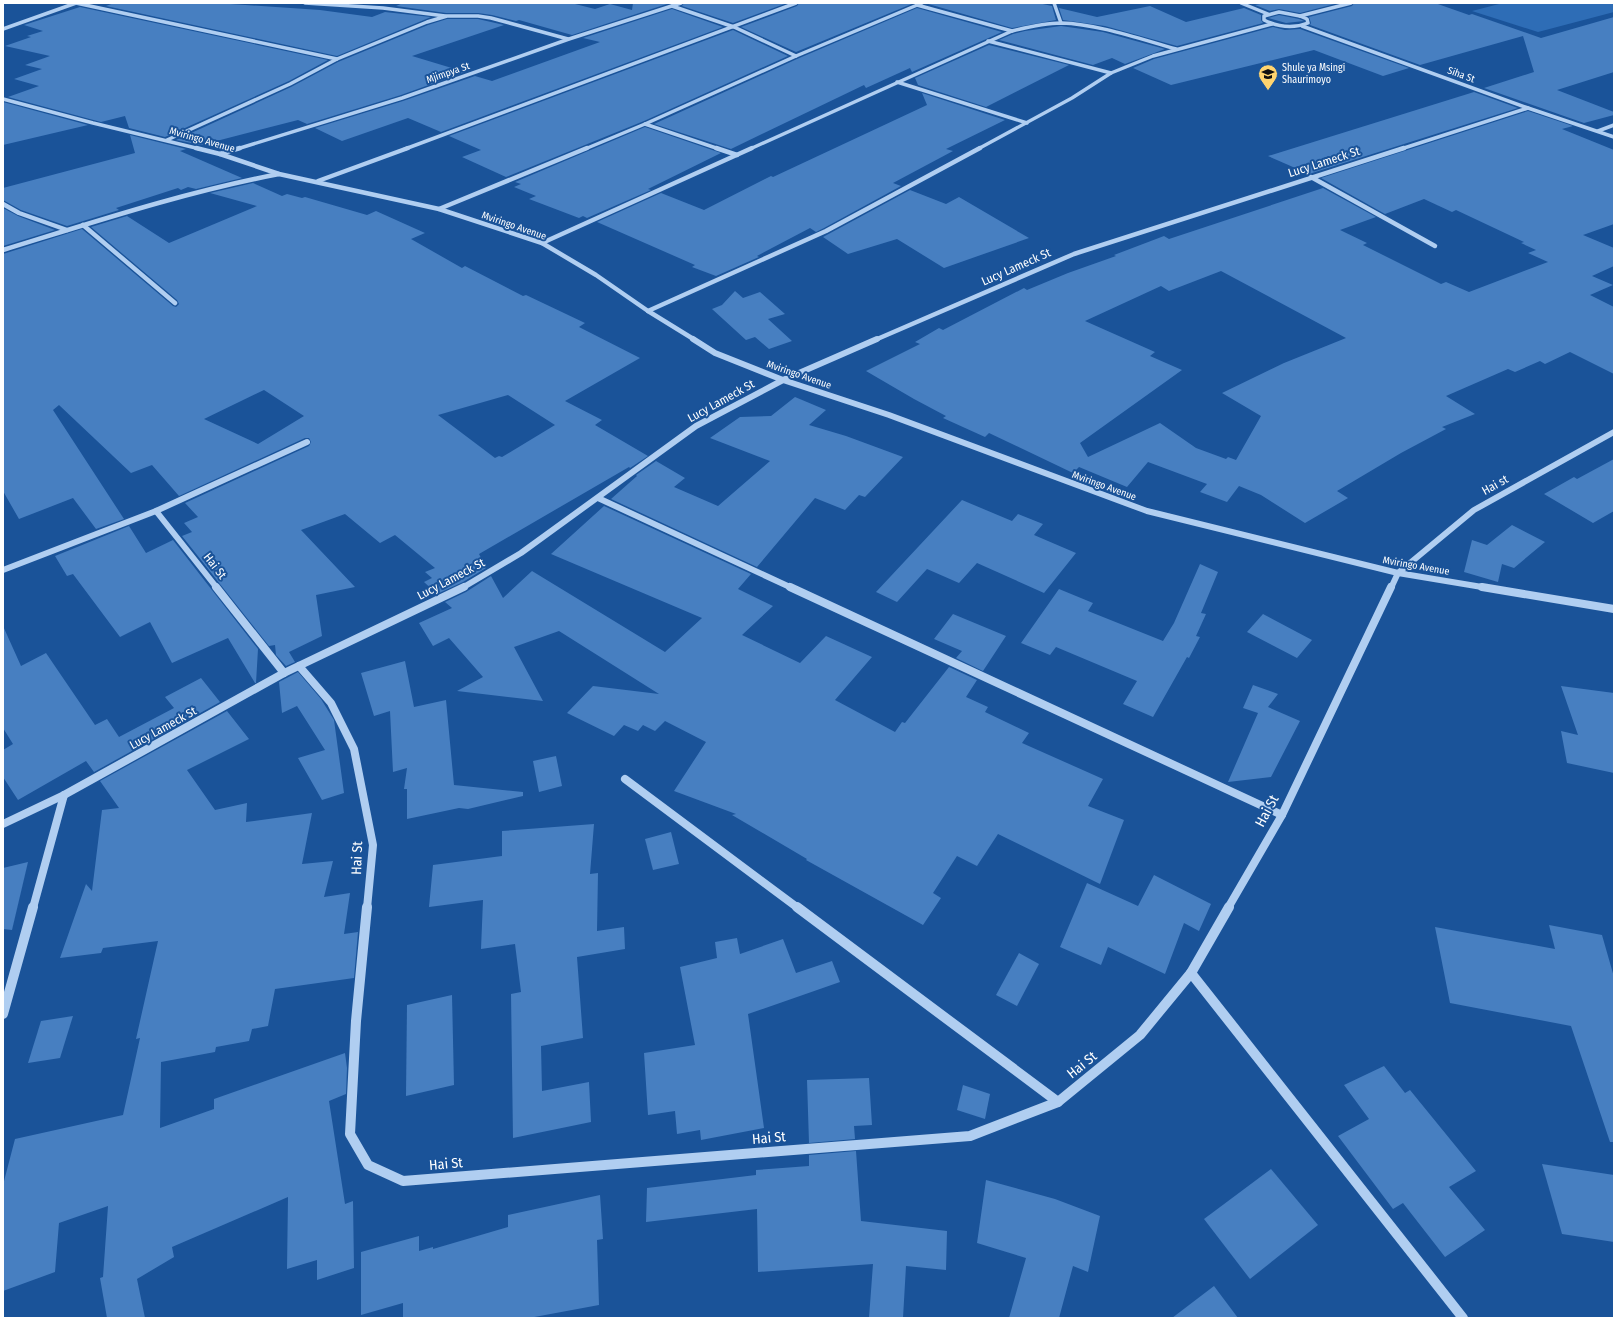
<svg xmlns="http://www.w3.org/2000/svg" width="1617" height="1321" font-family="'Fira Sans Condensed',sans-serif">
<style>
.green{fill:#2e6db6}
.building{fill:#477fc1;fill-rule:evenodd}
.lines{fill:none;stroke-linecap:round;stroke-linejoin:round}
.minor-far4{stroke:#b0cef1;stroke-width:3.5}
.minor-far3{stroke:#b0cef1;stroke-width:4.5}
.minor-far2{stroke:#b0cef1;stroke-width:6}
.minor-far1{stroke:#b0cef1;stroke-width:8}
.minor{stroke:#b0cef1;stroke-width:10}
.labels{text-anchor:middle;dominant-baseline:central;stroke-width:4;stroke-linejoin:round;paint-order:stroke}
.far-poi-label{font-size:10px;fill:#fff;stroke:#1a5399;text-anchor:start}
.far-street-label{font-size:10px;fill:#fff;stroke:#1a5399}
.street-label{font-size:12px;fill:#fff;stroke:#1a5399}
.near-street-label{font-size:14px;fill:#fff;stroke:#1a5399}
</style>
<rect width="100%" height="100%" fill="#1a5399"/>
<!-- green -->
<polygon class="green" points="1503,3 1614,3 1614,12 1538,32 1472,11"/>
<!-- building -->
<g class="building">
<polygon points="114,3 216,3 320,10 372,17 385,12 431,17 337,56 106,6"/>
<polygon points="403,3 571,3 595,9 610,4 632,10 633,3 670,3 572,35 519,20 516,21 492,15 478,13 446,13 396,6"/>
<polygon points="684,3 787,3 733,23 682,6"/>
<polygon points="799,3 914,3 796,52 741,27 797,6"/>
<polygon points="925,3 1038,3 1052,6 1056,20 1012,28"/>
<polygon points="1265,3 1338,3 1300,13 1279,9 1270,11 1255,5"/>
<polygon points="1354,3 1435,3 1469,15 1472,14 1541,38 1614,17 1614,72 1557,90 1614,112 1614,115 1584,123 1484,88 1534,72 1523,36 1420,65 1310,25 1311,23 1309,17 1352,6"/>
<polygon points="1150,6 1186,22 1244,8 1261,15 1261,20 1263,23 1177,46 1105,26 1063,20 1059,8 1097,17"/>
<polygon points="80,7 328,60 289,81 165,137 129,128 125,116 101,122 8,97 39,86 14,79 42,69 25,65 50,56 5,46 31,37 27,36 43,31 24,25"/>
<polygon points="917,8 1002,32 912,72 910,68 866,88 864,85 731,149 654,124 797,59"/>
<polygon points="672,9 723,27 441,132 408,118 342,141 315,128 403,101 475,76 492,81 600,42 583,38"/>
<polygon points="1279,15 1299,19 1304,21 1286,23 1268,18"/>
<polygon points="447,19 478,19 504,25 412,56 465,72 401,95 307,124 298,120 201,145 176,140 291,87 338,62 428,25"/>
<polygon points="1061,26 1103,32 1165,49 1125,64 1112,58 1093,65 999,40 1013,34 1025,31"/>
<polygon points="1273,27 1285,30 1300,29 1409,68 1383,76 1314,50 1171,85 1133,68 1154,59"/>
<polygon points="733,30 788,56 644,121 506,177 462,157 481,150 449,136"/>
<polygon points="989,45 1069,65 986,107 918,85 915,78"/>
<polygon points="1474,92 1518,108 1309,174 1268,156"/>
<polygon points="922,93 1005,120 946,149 953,151 893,183 901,186 824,228 816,232 810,228 757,256 759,257 716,276 692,267 695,265 597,222 661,193 704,210 771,176 773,177 927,105"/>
<polygon points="3,102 88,125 3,145"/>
<path d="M1528,111L1573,126L1562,129L1614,150V224L1583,235L1614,248V266L1592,276L1613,285L1590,295L1614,307V374L1570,352L1545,364L1540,361L1515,372L1508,369L1446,396L1475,414L1442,427L1446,429L1401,453L1337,491L1348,498L1305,523L1261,495L1239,486L1227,502L1200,492L1207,484L1148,462L1127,487L1079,467L1073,473L989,433L985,437L943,418L946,416L914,399L866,371L920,344L915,342L939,328L943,330L1024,288L1027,290L1068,273L1116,256L1114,255L1164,236L1169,239L1323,188L1376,217L1340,230L1367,243L1363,245L1441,284L1446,282L1469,292L1548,262L1528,253L1536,250L1521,243L1524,242L1456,210L1452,212L1424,199L1385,214L1321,178ZM1221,271L1346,338L1284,363L1222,393L1261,416L1236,460L1228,457L1226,459L1196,448L1160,423L1088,457L1080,443L1182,370L1150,356L1155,352L1085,321L1161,286L1169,291Z"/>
<polygon points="645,127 721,153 648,189 651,190 587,218 583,216 579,218 529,199 536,196 514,187 521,184 515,182"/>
<polygon points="130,135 186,149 180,151 242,178 196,189 188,187 181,190 178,188 116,208 119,210 67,226 21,210 3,200 3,188 135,153"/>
<path d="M253,183L282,196L287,194L302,198L305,197L367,215L376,211L425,233L411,239L462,268L465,266L523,296L526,295L585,323L579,327L640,358L565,401L602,420L595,425L648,456L630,468L629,467L479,554L486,568L463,582L437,594L424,582L432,578L425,572L435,568L395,535L380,543L345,514L301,530L355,587L316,595L322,636L289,652L295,662L286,666L276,655L275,645L269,646L182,536L192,532L184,523L198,517L185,503L309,446L311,442L309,438H305L179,496L152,465L131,473L59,405L53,410L124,519L96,529L73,498L19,519L3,491V254L82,229L173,306L176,307L179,304L177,300L91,227L127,216L169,243L257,206L210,193ZM264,390L304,416L258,444L204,419ZM508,395L555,425L502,457L499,456L495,458L438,415Z"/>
<polygon points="910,190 946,204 959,197 1029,238 944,268 897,239 848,254 823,237"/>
<polygon points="3,208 18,216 55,230 3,246"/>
<polygon points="735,291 743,298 760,292 785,314 768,319 792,341 769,349 755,337 746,340 712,309 722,305"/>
<polygon points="795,397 826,410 809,425 846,436 903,457 865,497 859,495 845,510 815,498 757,567 611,499 637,476 636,475 656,461 685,478 674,487 718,506 770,461 710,438 740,417 771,416"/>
<polygon points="1614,459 1614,511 1593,523 1544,494 1574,477 1577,479"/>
<polygon points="962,500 1012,521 1018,514 1043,524 1034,535 1076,553 1044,593 977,563 959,583 927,569 897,602 876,592"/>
<polygon points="604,506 751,574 738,589 773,606 742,635 800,663 826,636 872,657 835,700 895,732 902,722 905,723 949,667 977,680 966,697 988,707 985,712 1029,733 1022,743 1103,779 1088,806 1124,820 1100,884 998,834 977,866 957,856 933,893 941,898 923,925 806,860 807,859 732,815 736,814 674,791 706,742 665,721 655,731 643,725 638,731 624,725 614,736 567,713 593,686 659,694 559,631 514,647 543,701 457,691 483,677 449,638 433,646 419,623 452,608 445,602 466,592 491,576 503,598 532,571 665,652 702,618 551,554"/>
<polygon points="1512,525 1545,542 1514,568 1502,564 1498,582 1464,572 1472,540 1487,545"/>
<polygon points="129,526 146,553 173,540 258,649 256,683 255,683 228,638 172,663 150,622 120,637 73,574 67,576 55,556"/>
<polygon points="1200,564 1218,572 1201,613 1206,614 1196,636 1200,637 1189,658 1187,657 1153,717 1123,704 1137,681 1056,647 1050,655 1021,643 1059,589 1093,603 1088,611 1163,641 1174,623"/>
<polygon points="953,614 1006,636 983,671 956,658 962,651 934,639"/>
<polygon points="1263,614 1312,640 1297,658 1247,632"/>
<polygon points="3,626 21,666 46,653 95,725 107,719 119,737 174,708 165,697 201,678 220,702 94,772 86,761 18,800 3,777 3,750 13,744 3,728"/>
<polygon points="405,661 414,707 446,700 454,785 523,792 523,796 468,809 459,808 407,819 407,789 404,789 407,768 393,772 390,711 374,716 361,673"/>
<polygon points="298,672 321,699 334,720 344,793 322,800 298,758 325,750 297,706 282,713 279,682"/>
<polygon points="1253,685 1278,694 1268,707 1300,721 1271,777 1228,782 1258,713 1243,708"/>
<polygon points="1561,686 1614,693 1614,773 1567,763 1561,731 1578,735"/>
<polygon points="227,711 249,739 187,770 215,810 247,803 246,822 312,813 302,864 333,861 324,897 350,893 344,934 358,932 354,978 275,989 268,1026 252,1029 249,1041 216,1047 215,1052 161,1062 160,1128 214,1109 214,1099 345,1053 347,1068 346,1094 329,1101 345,1204 353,1201 354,1268 317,1280 317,1260 287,1269 288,1197 172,1247 174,1257 137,1279 145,1318 107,1318 100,1278 103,1277 108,1206 59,1223 55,1272 3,1291 3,1185 15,1139 123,1115 140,1038 136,1039 158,941 103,948 101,953 60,958 86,884 92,891 102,810 119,808 100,781"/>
<polygon points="556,756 562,786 539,792 533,761"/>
<polygon points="594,824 590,874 598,873 597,931 624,927 625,949 577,957 583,1038 541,1046 542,1091 589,1082 591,1122 513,1138 511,994 521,992 515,944 481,949 483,900 429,907 433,865 502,856 502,831"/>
<polygon points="671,832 679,864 653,870 645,839"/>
<polygon points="28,862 12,930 3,929 3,868"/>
<polygon points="1154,875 1211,904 1199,931 1184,923 1165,974 1108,947 1101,965 1060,947 1087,883 1138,906"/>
<polygon points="1549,925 1602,935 1614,977 1614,1142 1610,1142 1571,1026 1450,1003 1435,927 1555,949"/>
<polygon points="737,938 740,954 783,939 796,973 832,961 840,982 748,1014 764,1128 701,1140 700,1130 677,1134 675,1111 648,1115 644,1053 695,1045 680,967 717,958 715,942"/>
<polygon points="1019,953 1039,964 1017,1006 996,995"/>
<polygon points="452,995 454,1085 406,1096 407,1005"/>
<polygon points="73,1016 60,1058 28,1063 41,1021"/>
<polygon points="1384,1066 1405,1093 1410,1090 1476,1171 1449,1187 1485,1230 1445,1257 1403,1203 1393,1209 1338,1136 1369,1119 1344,1085"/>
<polygon points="869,1078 872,1125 854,1126 855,1139 809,1143 807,1080"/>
<polygon points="963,1085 990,1094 985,1119 957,1110"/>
<polygon points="856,1151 861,1221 947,1231 946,1270 906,1266 903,1318 869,1318 873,1264 758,1272 757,1209 646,1222 647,1188 756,1175 756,1170 809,1166 809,1155"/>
<polygon points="1542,1164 1614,1175 1614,1242 1562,1234"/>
<polygon points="1271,1169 1318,1225 1250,1279 1204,1219"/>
<polygon points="986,1180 1055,1199 1100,1216 1088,1272 1073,1266 1059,1318 1009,1318 1026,1258 977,1243"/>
<polygon points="600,1195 603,1239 597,1240 599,1305 529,1318 403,1318 403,1303 361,1315 361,1252 419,1236 419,1251 433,1247 433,1249 508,1227 508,1215"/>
<polygon points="1214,1286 1238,1318 1172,1318"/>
</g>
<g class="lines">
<!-- minor-far4 -->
<g class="minor-far4">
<polyline points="76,3 337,59"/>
<polyline points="305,3 383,8 445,16"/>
<polyline points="1054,3 1061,23"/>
<polyline points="1241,3 1268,14"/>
<polyline points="917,5 1012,31"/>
<polyline points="672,6 734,27 796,56"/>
<path d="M1279,12L1300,16L1307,19L1308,23C1293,29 1278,27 1264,20V16Z"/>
<polyline points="1300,16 1351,3"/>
<polyline points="1302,26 1528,108 1614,137"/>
<polyline points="3,29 76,3"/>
<polyline points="988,41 1111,73"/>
<polyline points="897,82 1027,123"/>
<polyline points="3,99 93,123 200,149"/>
<polyline points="645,124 719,149"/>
<polyline points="1598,131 1614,125"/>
<polyline points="167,140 290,84 337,59 427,22 447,16 478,16 491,18 568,39"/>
<polyline points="237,149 402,98 569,39 681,3"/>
<polyline points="405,149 796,3"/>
<polyline points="585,149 645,124 796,56 922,3"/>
<path d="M750,149L1012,31C1028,27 1045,23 1061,23C1098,24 1140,39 1176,49"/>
<polyline points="978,149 1072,98 1111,73 1153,56 1272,24"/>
<polyline points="1401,149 1528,108"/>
</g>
<!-- minor-far3 -->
<g class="minor-far3">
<polyline points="196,148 220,154 279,174 439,209 542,243 596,275 648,311 695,340"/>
<polyline points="716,148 737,155"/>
<polyline points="220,154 240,148"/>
<polyline points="1311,177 1435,246"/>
<polyline points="318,181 408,148"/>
<polyline points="3,204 19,213 67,230"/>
<polyline points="439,209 587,148"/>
<polyline points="83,225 175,303"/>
<polyline points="542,243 752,148"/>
<path d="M3,250C94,222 185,192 279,174"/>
<polyline points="648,311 826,231 980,148"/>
<polyline points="875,340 1074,254 1404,148"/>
</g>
<!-- minor-far2 -->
<g class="minor-far2">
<polyline points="693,339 715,353 783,380 889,415 1147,511 1398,573 1488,588"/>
<polyline points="598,498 792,588"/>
<polyline points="156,511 217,588"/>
<polyline points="3,570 156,511 307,442"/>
<polyline points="462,588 521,553 696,426 783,380 877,339"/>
<polyline points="1391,588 1398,573 1474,510 1614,432"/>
</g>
<!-- minor-far1 -->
<g class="minor-far1">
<polyline points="216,587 284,673"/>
<polyline points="790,587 1282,815"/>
<polyline points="1482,587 1614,609"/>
<polyline points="299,666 331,703 354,749 373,845 367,908"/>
<polyline points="625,779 798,908"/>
<polyline points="3,824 64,795 284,673 464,587"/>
<polyline points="33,908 64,795"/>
<polyline points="1228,908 1282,815 1391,587"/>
</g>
<!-- minor -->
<g class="minor">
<polyline points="367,907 356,1021 350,1134 368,1165 403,1181 970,1136 1058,1102 1140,1035 1191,973 1229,907"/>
<polyline points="797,907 1058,1102"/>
<polyline points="1191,973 1463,1318"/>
<polyline points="3,1014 33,907"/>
</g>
</g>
<!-- icons -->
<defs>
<g id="school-pin" transform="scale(1)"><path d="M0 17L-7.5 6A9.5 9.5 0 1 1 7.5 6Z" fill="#ffd46f" stroke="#1a5399"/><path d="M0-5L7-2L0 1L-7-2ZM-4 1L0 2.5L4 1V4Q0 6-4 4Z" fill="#111"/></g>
</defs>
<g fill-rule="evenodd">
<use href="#school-pin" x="1268" y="74"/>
</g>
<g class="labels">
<!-- far-poi labels -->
<g class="far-poi-label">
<text x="1282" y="68">Shule ya Msingi<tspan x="1282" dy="12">Shaurimoyo</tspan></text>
</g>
<!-- far-street labels -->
<g class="far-street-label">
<text transform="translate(448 73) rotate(-19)">Mjimpya St</text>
<text transform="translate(1461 75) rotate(20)">Siha St</text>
<text transform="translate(202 140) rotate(16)">Mviringo Avenue</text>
<text transform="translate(514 226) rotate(19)">Mviringo Avenue</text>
<text transform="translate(799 375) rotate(19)">Mviringo Avenue</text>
<text transform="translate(1104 486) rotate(20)">Mviringo Avenue</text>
<text transform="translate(1416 566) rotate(10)">Mviringo Avenue</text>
</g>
<!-- street labels -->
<g class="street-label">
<text transform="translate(1324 162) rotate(-18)">Lucy Lameck St</text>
<text transform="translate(1016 267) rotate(-24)">Lucy Lameck St</text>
<text transform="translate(721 401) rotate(-29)">Lucy Lameck St</text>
<text transform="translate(1495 485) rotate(-29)">Hai st</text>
<text transform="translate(215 566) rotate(52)">Hai St</text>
<text transform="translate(451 579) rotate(-28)">Lucy Lameck St</text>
<text transform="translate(163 728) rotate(-29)">Lucy Lameck St</text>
</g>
<!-- near-street labels -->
<g class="near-street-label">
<text transform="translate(1267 811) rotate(-62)">Hai St</text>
<text transform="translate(357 858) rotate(-88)">Hai St</text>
<text transform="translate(1082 1065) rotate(-39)">Hai St</text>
<text transform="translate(769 1138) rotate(-5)">Hai St</text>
<text transform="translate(446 1164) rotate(-5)">Hai St</text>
</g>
</g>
<!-- border -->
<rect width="1617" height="1321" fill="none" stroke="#ffffff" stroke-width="8"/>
</svg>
